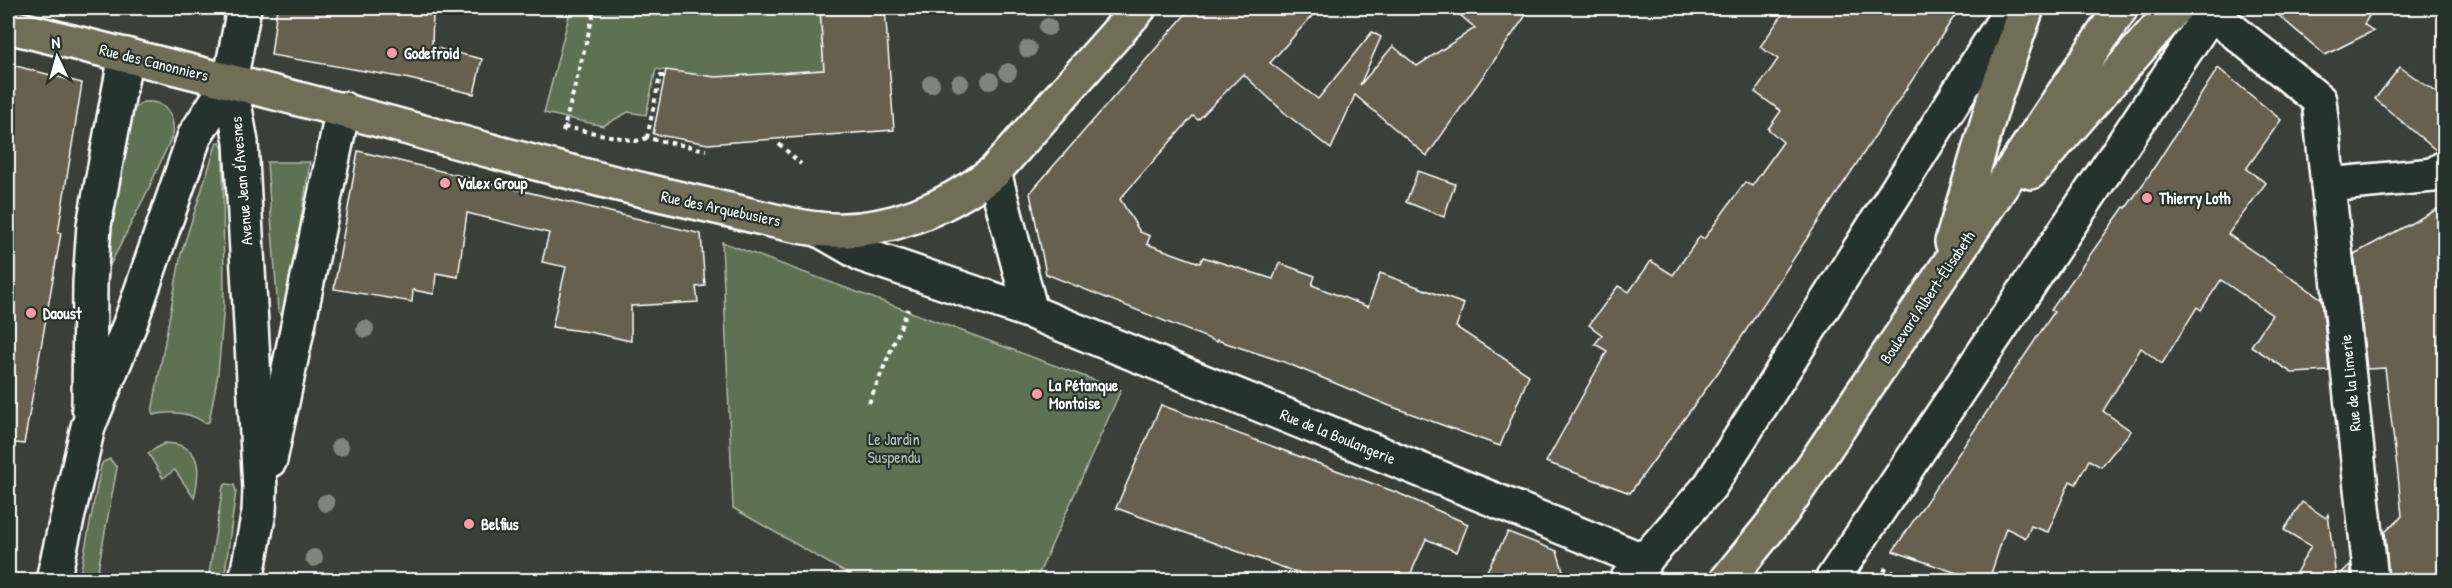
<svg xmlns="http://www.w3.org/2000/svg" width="2452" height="588" font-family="'Patrick Hand',sans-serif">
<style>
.green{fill:#5f7153;stroke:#afb8a9;stroke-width:1.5}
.building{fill:#67604f;stroke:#fff;stroke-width:1.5}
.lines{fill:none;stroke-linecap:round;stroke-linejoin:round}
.minor-casing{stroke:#fff;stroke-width:38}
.major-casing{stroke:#fff;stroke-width:38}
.highway-casing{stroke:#fff;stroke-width:38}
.path{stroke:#fff;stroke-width:4;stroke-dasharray:4.5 4.5;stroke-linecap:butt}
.minor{stroke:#26332d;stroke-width:33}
.major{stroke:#716e59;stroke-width:33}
.highway{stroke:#716e59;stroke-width:33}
.tree{fill:#7f867b}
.poi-dot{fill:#ff9aa2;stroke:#26332d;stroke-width:2}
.labels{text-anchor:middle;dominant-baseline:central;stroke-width:4.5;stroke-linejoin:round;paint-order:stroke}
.poi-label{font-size:16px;font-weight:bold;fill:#fff;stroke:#26332d;text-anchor:start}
.street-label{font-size:16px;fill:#fff;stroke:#26332d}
.park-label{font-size:16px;fill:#b7bfb2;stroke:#26332d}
</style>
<rect width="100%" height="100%" fill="#3a4037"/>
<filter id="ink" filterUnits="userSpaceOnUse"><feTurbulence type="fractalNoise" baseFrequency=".0167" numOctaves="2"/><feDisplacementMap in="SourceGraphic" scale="12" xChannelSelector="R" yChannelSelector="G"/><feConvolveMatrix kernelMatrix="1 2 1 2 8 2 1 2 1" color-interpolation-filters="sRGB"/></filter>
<g filter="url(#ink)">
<!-- green -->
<g class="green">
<polygon points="571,8 820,8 824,70 708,78 656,69 646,115 628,112 603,126 544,113"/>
<path d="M143,102C164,100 175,113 173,134L148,190L104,277L116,169L131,111Z"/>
<path d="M217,142H220L223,149L224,305L218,374L209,422L205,423C190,412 171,411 153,415L152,412L181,254Z"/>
<polygon points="267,162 310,162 286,313 282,316 278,311"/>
<polygon points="722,242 1121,390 1036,580 858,580 733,508"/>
<path d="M165,443C202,444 201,469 194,498L175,470L163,478L148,453Z"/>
<polygon points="110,459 117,468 96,580 79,580 101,466 103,462"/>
<polygon points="226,484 234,485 236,491 224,580 208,580 223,487"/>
</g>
<!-- building -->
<g class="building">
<polygon points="277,8 433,9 432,47 482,59 474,94 405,78 271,55"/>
<polygon points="820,8 885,8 894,130 708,144 653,134 666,70 715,77 824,70"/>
<polygon points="1191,8 1319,8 1270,63 1318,99 1372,32 1381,37 1360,85 1393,46 1417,66 1475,28 1452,8 1531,8 1427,156 1355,95 1331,149 1286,114 1243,74 1198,120 1193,116 1120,199 1140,232 1150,236 1147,244 1200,263 1203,257 1273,279 1279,263 1315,276 1312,285 1368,307 1380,273 1464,304 1456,327 1529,375 1500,446 1390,406 1284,362 1217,340 1217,342 1046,274 1030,193"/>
<polygon points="1787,8 1960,8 1719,371 1630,493 1546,462 1607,351 1595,344 1602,335 1589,325 1618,286 1629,292 1651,261 1673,275 1700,236 1704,239 1745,182 1752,186 1783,142 1768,129 1781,111 1755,92 1778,59 1760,47"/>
<polygon points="2270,8 2374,8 2364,24 2373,31 2325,55"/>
<polygon points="8,64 82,83 58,233 61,233 24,444 8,442"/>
<polygon points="2400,67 2445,99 2445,149 2437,151 2375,99"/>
<polygon points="2218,68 2281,120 2246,169 2266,183 2228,234 2322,299 2329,371 2292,373 2251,346 2272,315 2221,280 2201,310 2197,307 2162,364 2141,348 2103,411 2131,431 2101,467 2089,460 2076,484 2070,481 2048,532 2031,526 2026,538 2006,528 1989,580 1977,580 1893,551 2054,312 2051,310 2124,207 2126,208 2148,177"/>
<polygon points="358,151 701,234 705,286 696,287 698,302 631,306 631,341 589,332 552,327 566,267 542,262 549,233 467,213 458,277 436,273 434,294 413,290 412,302 334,289"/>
<polygon points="1418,171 1455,184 1444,217 1406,202"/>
<polygon points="2445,205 2445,580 2389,580 2385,532 2402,516 2398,475 2385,368 2367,369 2354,254"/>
<polygon points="1161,405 1398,493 1468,524 1457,552 1426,539 1408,580 1318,580 1116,508"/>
<polygon points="2302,502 2326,518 2328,514 2336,578 2350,565 2352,580 2292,580 2311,546 2284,530"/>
<polygon points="1508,532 1557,551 1566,580 1482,580"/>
</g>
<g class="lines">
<!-- minor casing -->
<g class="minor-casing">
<g id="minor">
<polyline points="2211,13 2319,100 2328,185"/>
<polyline points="230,81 241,142 260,489 259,512 246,580"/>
<polyline points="994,172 1031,312"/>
<polyline points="818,229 863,255 1031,312 1645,561"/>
<polyline points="89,407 90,283 94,225 126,55"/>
<polyline points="270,460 343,109"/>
<polyline points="53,580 88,427 130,324 195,135 230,81 244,8"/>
<polyline points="1627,580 1710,486 2012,8"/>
<polyline points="1832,580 2214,8"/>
<polyline points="2371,580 2328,185 2433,175 2444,168"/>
</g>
</g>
<!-- major casing -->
<g class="major-casing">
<path id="major" d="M8,26C151,62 295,96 437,136C529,162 622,186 716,207C749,214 784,225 817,229C882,236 943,210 994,172L1139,8"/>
</g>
<!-- highway casing -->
<g class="highway-casing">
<g id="highway">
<polyline points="2031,172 2175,8"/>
<polyline points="1952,242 1994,100 2027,8"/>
<polyline points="1727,580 1783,511 2121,8"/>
</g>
</g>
<!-- path -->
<g class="path">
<polyline points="564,127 636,141 647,138 706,150"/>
<polyline points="563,132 595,8"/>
<polyline points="647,138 660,76 664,76"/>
<polyline points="779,144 801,164"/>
<polyline points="869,403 908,309"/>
<polyline points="1883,569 1915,580"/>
</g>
<!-- minor -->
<use href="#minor" class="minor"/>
<!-- major -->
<use href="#major" class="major"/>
<!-- highway -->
<use href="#highway" class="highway"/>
</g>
<!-- trees -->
<g class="tree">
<circle cx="1048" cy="27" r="9"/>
<circle cx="1028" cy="49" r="9"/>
<circle cx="1008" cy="72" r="9"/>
<circle cx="990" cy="81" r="9"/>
<circle cx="960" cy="83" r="9"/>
<circle cx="931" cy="84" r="9"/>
<circle cx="365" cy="329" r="9"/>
<circle cx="340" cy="447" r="9"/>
<circle cx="326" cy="503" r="9"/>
<circle cx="314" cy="558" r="9"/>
</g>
</g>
<!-- markers -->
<g class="poi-dot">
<circle cx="392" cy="53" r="6"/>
<circle cx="445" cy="183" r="6"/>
<circle cx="2147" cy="198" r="6"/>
<circle cx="31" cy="313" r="6"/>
<circle cx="1037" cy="394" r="6"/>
<circle cx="469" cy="524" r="6"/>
</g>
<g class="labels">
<!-- poi labels -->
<g class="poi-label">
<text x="404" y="53">Godefroid</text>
<text x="457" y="183">Valex Group</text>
<text x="2159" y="198">Thierry Loth</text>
<text x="43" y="313">Daoust</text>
<text x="1049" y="385">La Pétanque<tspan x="1049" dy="18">Montoise</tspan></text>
<text x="481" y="524">Belfius</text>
</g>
<!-- street labels -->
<g class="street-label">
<text transform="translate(154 62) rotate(14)">Rue des Canonniers</text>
<text transform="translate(241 181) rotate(-95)">Avenue Jean d'Avesnes</text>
<text transform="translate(721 208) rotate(12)">Rue des Arquebusiers</text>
<text transform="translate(1927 297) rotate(-56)">Boulevard Albert-Élisabeth</text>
<text transform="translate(2350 383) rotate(-96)">Rue de la Limerie</text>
<text transform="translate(1338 436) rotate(22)">Rue de la Boulangerie</text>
</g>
<!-- park labels -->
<g class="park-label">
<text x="894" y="439">Le Jardin<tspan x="894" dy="18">Suspendu</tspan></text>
</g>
</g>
<!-- margin -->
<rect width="2452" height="588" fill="none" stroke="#26332d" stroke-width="30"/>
<rect x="15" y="15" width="2422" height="558" fill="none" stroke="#fff" stroke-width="2" filter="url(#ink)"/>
<!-- north arrow -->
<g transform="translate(57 57) rotate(355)" stroke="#26332d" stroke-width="4.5" paint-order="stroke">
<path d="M0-4.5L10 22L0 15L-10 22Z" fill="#ffffff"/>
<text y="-9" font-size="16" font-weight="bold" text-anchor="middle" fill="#ffffff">N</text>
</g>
</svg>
